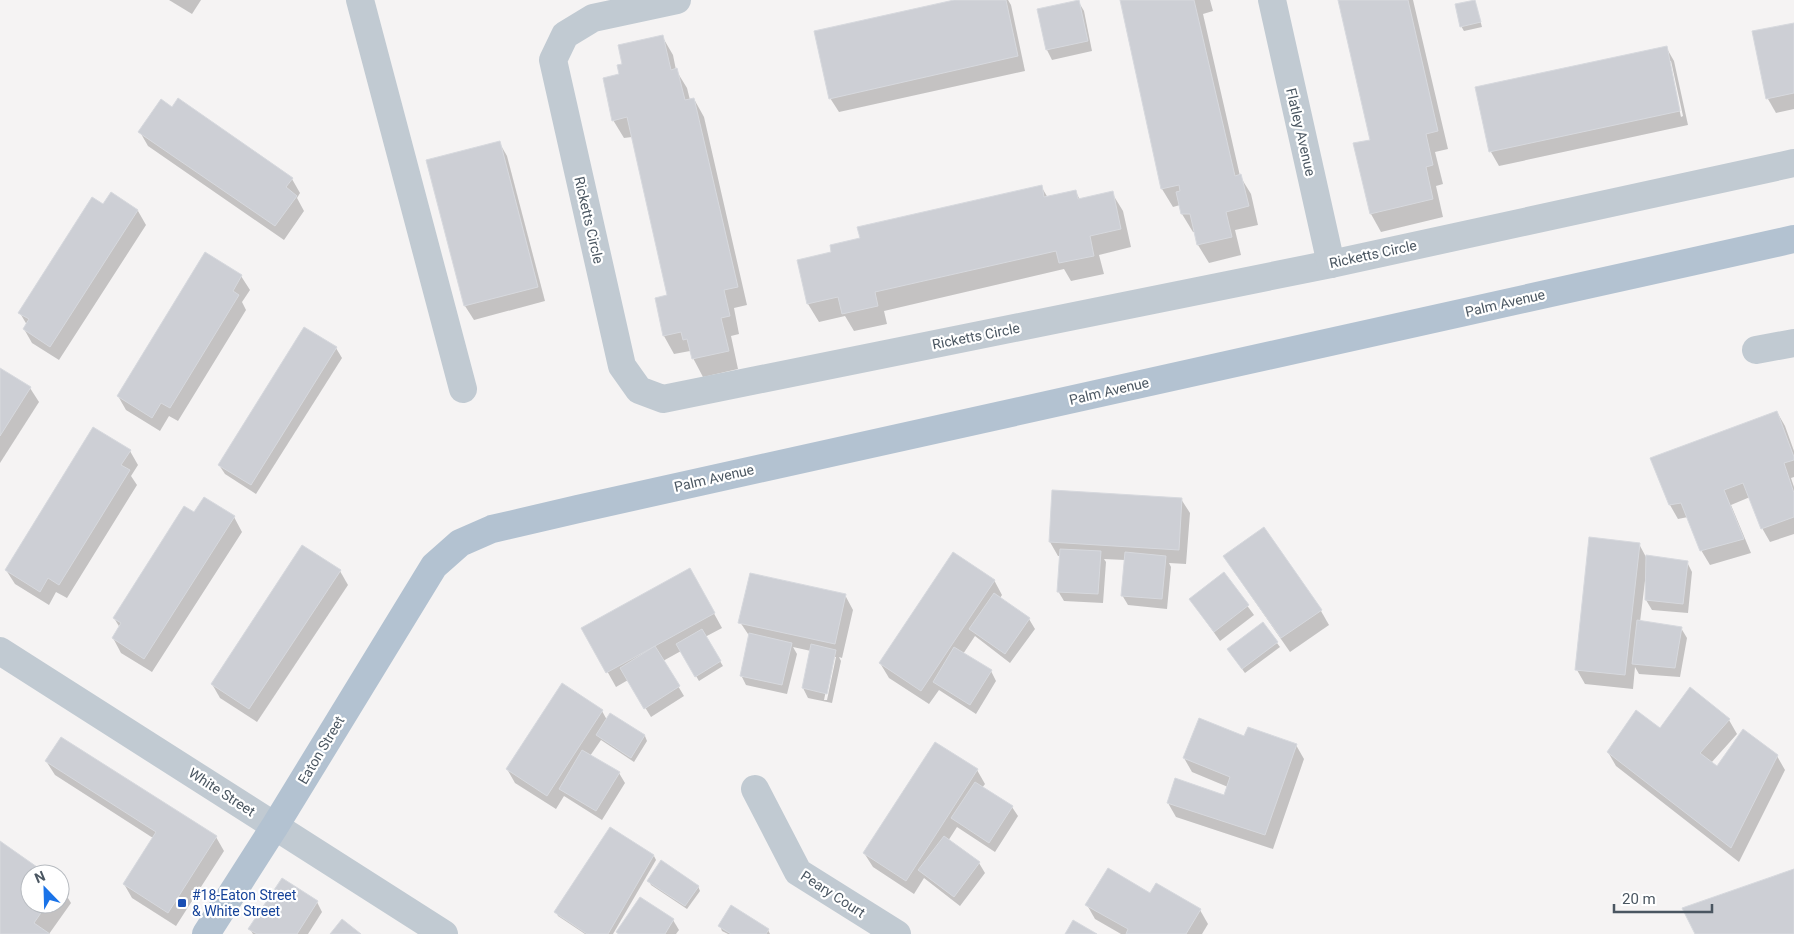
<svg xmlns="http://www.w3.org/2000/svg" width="1794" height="934" font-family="Roboto,sans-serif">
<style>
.shadow{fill:#0003;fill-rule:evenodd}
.building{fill:#cdcfd5;stroke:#d7d9de}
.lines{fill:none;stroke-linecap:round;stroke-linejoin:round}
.minor{stroke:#c1cad2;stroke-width:28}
.major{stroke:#b3c2d1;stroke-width:28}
.transit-dot{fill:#1a4fb4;stroke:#fff;stroke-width:2}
.labels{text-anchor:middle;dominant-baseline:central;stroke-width:4.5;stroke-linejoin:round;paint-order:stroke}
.street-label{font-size:14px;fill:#4a5661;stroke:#fff}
.transit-label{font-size:14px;fill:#164399;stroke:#fff;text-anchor:start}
</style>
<rect width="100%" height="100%" fill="#f5f3f3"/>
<!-- shadow -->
<g class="shadow">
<polygon points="169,0 201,0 192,14"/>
<polygon points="960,0 1008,0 1011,5 1025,71 839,112 830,98"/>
<polygon points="1121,0 1210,0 1213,11 1203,14 1240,176 1251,194 1258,225 1235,230 1241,255 1209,263 1198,245 1195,232 1193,232 1182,214 1180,205 1173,207 1162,189"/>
<polygon points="1339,0 1413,0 1448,149 1435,152 1443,184 1436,186 1443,217 1381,232 1371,214 1372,140"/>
<polygon points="1078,1 1084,11 1092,51 1052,60 1047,50 1038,10"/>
<polygon points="1475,1 1482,27 1464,31 1461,26"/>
<polygon points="1794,24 1794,109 1776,113 1768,99 1753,32"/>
<polygon points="662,36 673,55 676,70 687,88 690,100 694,99 704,117 747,305 734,308 739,334 731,336 738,369 703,377 693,358 690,351 674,354 664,336 668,296 632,137 624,138 613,120 623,64"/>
<path d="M1666,47L1674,61L1688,125L1499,166L1491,152ZM1669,61H1671L1683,116L1681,117Z"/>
<polygon points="140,132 292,179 300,193 297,198 304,211 284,240 148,146"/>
<polygon points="499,142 507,156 545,301 474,320 465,306"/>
<polygon points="1041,186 1048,198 1076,192 1080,200 1112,193 1123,211 1131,247 1099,255 1104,274 1071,281 1064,269 884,311 887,324 854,331 845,316 819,322 808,304 832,253"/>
<polygon points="103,206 138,211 146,225 59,360 32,343 24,329 27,325 20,313"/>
<polygon points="241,276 250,290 242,302 246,310 178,421 169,416 160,431 126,410 118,396"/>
<polygon points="336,348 342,358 256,494 225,474 219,465"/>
<polygon points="0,369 30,388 39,402 0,463"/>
<polygon points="1777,412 1785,426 1794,451 1794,477 1791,478 1794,487 1794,534 1770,542 1762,528 1750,497 1731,505 1751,553 1710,565 1701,550 1688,517 1678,519 1670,505"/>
<polygon points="130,451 138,465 131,476 137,485 67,598 56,592 49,605 15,584 6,570"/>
<polygon points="204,499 234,517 242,532 152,672 121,653 113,638 120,628 114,618 195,514"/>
<polygon points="1181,499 1190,513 1186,564 1169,563 1171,567 1167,609 1128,605 1122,595 1125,560 1104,559 1106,562 1103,603 1064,601 1058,591 1060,556 1058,556 1050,542"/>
<polygon points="1639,544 1646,557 1687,562 1692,572 1688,613 1652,610 1646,600 1647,581 1645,581 1640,622 1681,628 1687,638 1680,677 1639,674 1635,667 1633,689 1585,684 1577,670"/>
<polygon points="690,570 722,628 705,637 723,666 699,681 681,651 663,661 684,696 651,717 628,680 616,687 583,628"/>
<polygon points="1233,570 1321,611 1329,625 1290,652"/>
<polygon points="340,571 348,585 257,722 220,698 212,684"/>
<polygon points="1224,574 1254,615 1220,641 1190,599"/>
<polygon points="994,580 1002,595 1000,598 1029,619 1035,629 1010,663 975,636 963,654 991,671 996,681 976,714 939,690 929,704 889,678 880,663"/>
<path d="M845,595L853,610L842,658L839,657L841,661L832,703L808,698L803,688L811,651L793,647L797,654L787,694L746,685L741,675L750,637L740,622ZM833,657H836L827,700H824Z"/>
<polygon points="1277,643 1280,647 1245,673 1231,654"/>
<polygon points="562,685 602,711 607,720 611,715 645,736 647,741 634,762 601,740 590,756 619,773 625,783 602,820 564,796 556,809 515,783 507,769"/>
<polygon points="1729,720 1737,734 1711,763 1717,768 1777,756 1785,770 1739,862 1616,766 1608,752 1660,730"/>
<polygon points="1245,738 1296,745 1304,759 1273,849 1176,817 1168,803 1225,797 1228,787 1192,772 1184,758"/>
<polygon points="46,761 216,837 224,851 176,926 132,898 124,884 153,838 55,775"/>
<polygon points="977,770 985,784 982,788 1012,807 1018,816 995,852 957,827 948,841 979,863 985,873 960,906 924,878 914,894 873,867 864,853"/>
<polygon points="0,842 45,874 30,874 30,904 60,904 60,885 71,903 49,934 0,934"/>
<polygon points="654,856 656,860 613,934 585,934 558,916 556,912"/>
<polygon points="649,881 698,886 700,891 687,909 651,885"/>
<polygon points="1151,894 1200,910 1208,924 1202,934 1121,934 1095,919 1087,905"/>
<polygon points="640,898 673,920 679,930 676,934 618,934 617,932"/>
<polygon points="317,902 322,912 308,934 253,934 250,929"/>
<polygon points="720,926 768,930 770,934 728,934 722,931"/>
</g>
<!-- building -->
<g class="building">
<polygon points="954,0 1006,0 1018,56 829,99 814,31"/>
<polygon points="1079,0 1088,41 1046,50 1037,9"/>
<polygon points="1120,0 1194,0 1235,176 1241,174 1249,206 1226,212 1232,237 1197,245 1190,214 1181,214 1176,192 1180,191 1179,185 1161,189"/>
<polygon points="1338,0 1408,0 1438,131 1426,134 1433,165 1426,167 1433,199 1370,214 1353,143 1370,140"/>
<polygon points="1475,0 1481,22 1460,27 1455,4"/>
<polygon points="1794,23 1794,93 1766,99 1752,31"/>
<polygon points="663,35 671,70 677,68 685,100 694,98 738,287 724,290 730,316 721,318 729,351 692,359 687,339 683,340 681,332 663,336 655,298 667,295 627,117 612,121 603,78 619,74 617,65 622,64 618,45"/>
<polygon points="1667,46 1680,111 1489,152 1475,87"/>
<polygon points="178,98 293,178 286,187 297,196 275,226 138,132 161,99 172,107"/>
<polygon points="500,141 538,287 464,306 426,160"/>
<polygon points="1042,185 1044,197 1076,190 1078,199 1113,191 1121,229 1090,236 1094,256 1059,263 1056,251 875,292 878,306 842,314 838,297 807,304 797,260 831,252 830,245 860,238 857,227"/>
<polygon points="111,192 138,210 50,347 23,329 29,319 18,313 92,197 103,204"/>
<polygon points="205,252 242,275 233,291 239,295 170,408 161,403 152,418 117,396"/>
<polygon points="304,327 337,347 251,485 218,465"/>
<polygon points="0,368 31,387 0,436"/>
<polygon points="1777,411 1794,457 1794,460 1784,463 1794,493 1794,517 1761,529 1743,483 1724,490 1744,539 1700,551 1681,503 1669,505 1650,458"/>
<polygon points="93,427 131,450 121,465 130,470 59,585 48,578 40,592 5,570"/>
<polygon points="1052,490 1182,498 1179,550 1049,542"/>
<polygon points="204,497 235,516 144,659 112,638 121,623 113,618 184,506 194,512"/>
<polygon points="1264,527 1322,610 1281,638 1223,556"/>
<polygon points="1589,537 1640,543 1625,675 1575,670"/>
<polygon points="302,545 341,570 249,709 211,684"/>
<polygon points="1060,549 1101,551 1098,594 1057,592"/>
<polygon points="953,552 995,580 921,691 879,663"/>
<polygon points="1125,552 1166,556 1162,599 1121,596"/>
<polygon points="1646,555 1688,561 1683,604 1645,600"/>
<polygon points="690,568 715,613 606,673 581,628"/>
<polygon points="1224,572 1249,605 1214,632 1189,599"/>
<polygon points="750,573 846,594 835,644 738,623"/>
<polygon points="994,593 1030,618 1005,654 969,629"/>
<polygon points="1637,620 1682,627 1675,668 1632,664"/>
<polygon points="1263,622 1278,642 1242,669 1227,649"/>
<polygon points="702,629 721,661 695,677 676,644"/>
<polygon points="749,633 792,643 782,685 740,676"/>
<polygon points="811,644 836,650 827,694 802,688"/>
<polygon points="655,646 680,686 644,709 620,668"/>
<polygon points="954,647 992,670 970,705 933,682"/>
<polygon points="562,683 603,710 547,796 506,769"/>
<polygon points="1690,687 1730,719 1700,753 1717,766 1743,729 1778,755 1731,848 1607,752 1636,710 1660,728"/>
<polygon points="610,713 645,735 631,758 596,735"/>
<polygon points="1199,718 1244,736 1248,727 1297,744 1265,835 1167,803 1175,778 1224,795 1230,777 1183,758"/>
<polygon points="61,737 217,836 168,913 123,884 156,832 45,761"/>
<polygon points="935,742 978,769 906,881 863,853"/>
<polygon points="582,750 620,772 596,811 559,789"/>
<polygon points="975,782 1013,806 989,843 951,818"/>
<polygon points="610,827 654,855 608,934 587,934 554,912"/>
<polygon points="944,836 980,862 954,897 918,870"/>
<polygon points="0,841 47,874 30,874 30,904 47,904 34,923 50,934 0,934"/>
<polygon points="661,860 699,886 685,906 647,881"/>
<polygon points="1108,868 1150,893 1156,883 1201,909 1186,934 1126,934 1128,929 1085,905"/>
<polygon points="1794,869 1794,934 1695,934 1682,908"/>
<polygon points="282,878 318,901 297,934 257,934 248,929"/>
<polygon points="640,897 674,919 665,934 619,934 616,932"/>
<polygon points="731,905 769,929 766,934 731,934 718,926"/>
<polygon points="342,919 361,934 330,934"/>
<polygon points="1073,920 1097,934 1065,934"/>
</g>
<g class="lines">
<!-- minor -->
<g class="minor">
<polyline points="360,0 463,389"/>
<polyline points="677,0 593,18 565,35 553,60 622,366 639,390 663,399 1331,264 1794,163"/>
<polyline points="1272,0 1331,264"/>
<polyline points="1756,350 1794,343"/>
<polyline points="0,651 444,934"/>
<polyline points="755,789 798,872 897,934"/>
</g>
<!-- major -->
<polyline class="major" points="206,934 275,826 434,566 460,543 492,529 578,509 1794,239"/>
</g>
<!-- markers -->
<rect class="transit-dot" x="177" y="898" width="10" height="10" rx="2.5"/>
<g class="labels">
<!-- street labels -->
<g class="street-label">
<text transform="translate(1301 132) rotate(77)">Flatley Avenue</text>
<text transform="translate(589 220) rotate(77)">Ricketts Circle</text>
<text transform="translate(1373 254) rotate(-12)">Ricketts Circle</text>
<text transform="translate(1505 303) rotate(-13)">Palm Avenue</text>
<text transform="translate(976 336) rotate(-11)">Ricketts Circle</text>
<text transform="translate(1109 391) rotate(-13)">Palm Avenue</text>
<text transform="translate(714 478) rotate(-13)">Palm Avenue</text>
<text transform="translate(321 750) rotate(-59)">Eaton Street</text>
<text transform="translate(222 792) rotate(33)">White Street</text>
<text transform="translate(833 894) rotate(33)">Peary Court</text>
</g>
<!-- transit labels -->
<g class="transit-label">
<text x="192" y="895">#18-Eaton Street<tspan x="192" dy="16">&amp; White Street</tspan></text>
</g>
</g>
<!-- north arrow -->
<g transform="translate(45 889) rotate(337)"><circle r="24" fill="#ffffff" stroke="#b7bbc0"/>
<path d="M0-4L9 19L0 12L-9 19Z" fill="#1a73e8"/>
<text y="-8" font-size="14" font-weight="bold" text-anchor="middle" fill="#4a5661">N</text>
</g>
<!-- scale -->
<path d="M1614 904v8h98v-8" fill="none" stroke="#4a5661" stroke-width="2.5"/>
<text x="1622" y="904" font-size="15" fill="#4a5661" stroke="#ffffff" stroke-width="4" paint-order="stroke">20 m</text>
</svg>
